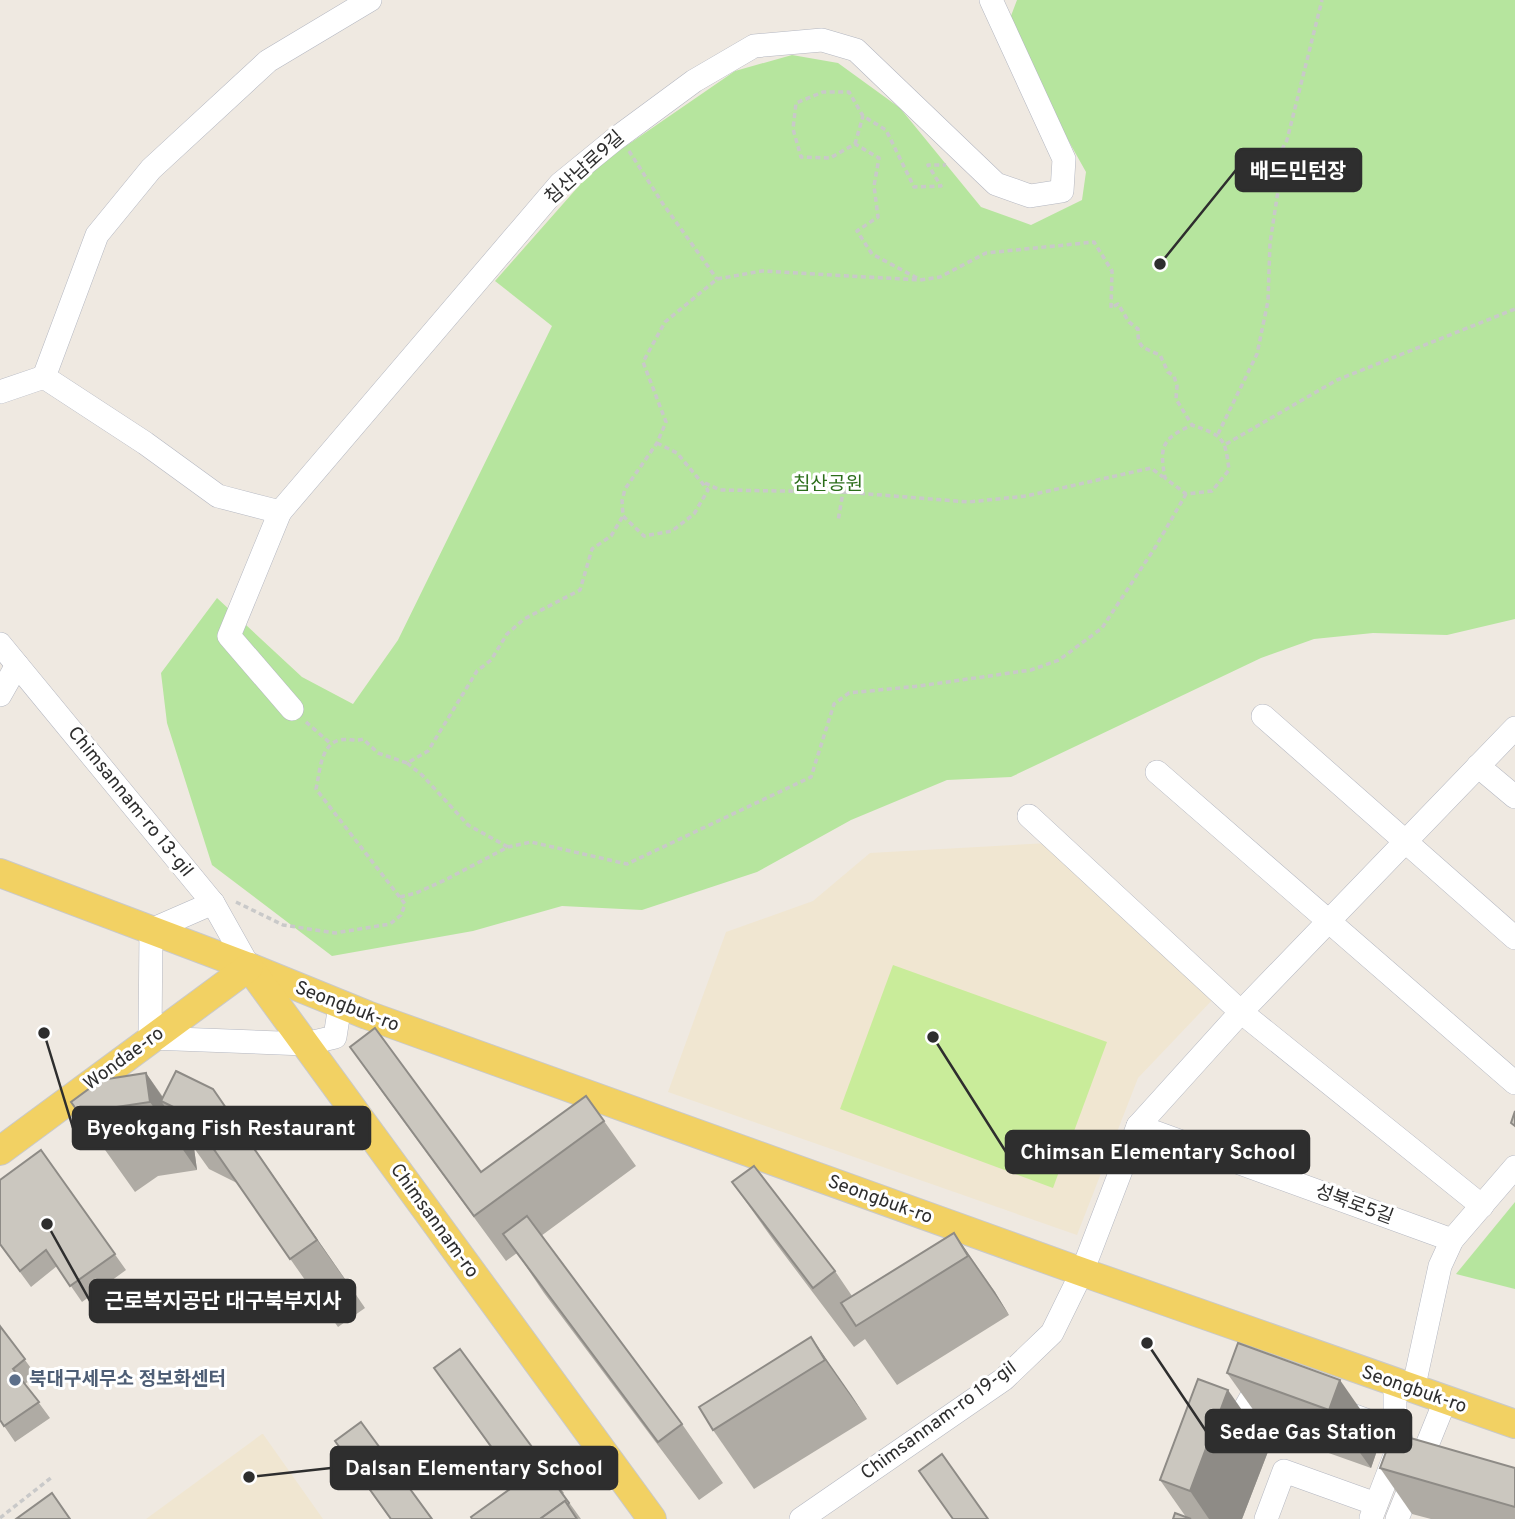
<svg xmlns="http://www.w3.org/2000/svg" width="1515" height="1519" font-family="Overpass,'Noto Sans KR',sans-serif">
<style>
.education{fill:#f0e6d1}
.green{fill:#b6e59e}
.pitch{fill:#c9ec9a}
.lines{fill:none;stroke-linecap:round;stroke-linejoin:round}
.minor-casing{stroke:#b4b7c1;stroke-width:24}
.major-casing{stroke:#c9c9c9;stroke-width:30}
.path{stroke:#c9c9c9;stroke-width:3.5;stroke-dasharray:5 3.5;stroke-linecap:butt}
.minor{stroke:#fff;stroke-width:23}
.major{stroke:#f2d163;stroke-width:28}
.wall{fill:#afaba4}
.shaded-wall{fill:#8e8b86}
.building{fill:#cbc7bf;stroke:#8e8b86;stroke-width:2}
.service-dot{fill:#5c6f8a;stroke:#fff;stroke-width:2.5}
.labels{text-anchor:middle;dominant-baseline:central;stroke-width:6;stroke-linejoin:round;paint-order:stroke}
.street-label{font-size:19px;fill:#2e2e2e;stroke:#fff}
.park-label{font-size:19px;fill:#2c6e1b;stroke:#fff}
.service-label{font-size:19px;font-weight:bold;fill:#4e5e75;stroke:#fff;text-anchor:start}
.leader{fill:none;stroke:#2e2e2e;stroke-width:2.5}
.callout-dot{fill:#2e2e2e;stroke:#fff;stroke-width:2.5}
.callout{fill:#2e2e2e;stroke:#2e2e2e;stroke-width:2.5}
.callout-label{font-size:21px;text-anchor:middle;font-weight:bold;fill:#fff}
</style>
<rect width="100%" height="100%" fill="#efe9e1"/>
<!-- education -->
<g class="education">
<polygon points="1049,843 1216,996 1138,1078 1077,1235 668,1092 726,932 813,901 870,853"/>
<polygon points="263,1434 323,1519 146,1519 262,1434"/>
</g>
<!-- green -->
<g class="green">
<polygon points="1017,0 1515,0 1515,619 1447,635 1373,633 1314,639 1261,658 1011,777 947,780 851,820 757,872 642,910 562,906 473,931 332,956 212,865 167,723 161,673 217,598 302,677 353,704 398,640 552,326 495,281 585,179 610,157 735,71 792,55 838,63 900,108 981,207 1031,225 1082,200 1086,172 1006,29"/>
<polygon points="1515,1202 1515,1289 1456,1274"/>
</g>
<!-- pitch -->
<polygon class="pitch" points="893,965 1107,1042 1053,1188 840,1109"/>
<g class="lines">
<!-- minor casing -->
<g class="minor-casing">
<g id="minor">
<polyline points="44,377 97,235 151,169 268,61 370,0"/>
<polyline points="0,392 44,377 145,443 218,496 280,512 560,184 614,140 694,81 754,46 822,40 856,50 996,184 1030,196 1062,191 1064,159 991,0"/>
<polyline points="280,512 229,636 292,709"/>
<polyline points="0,644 213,903 249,967"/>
<polyline points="0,695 17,665"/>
<polyline points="1263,716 1515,938"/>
<polyline points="1478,766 1515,797"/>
<polyline points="1157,772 1515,1083"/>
<polyline points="1029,816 1241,1012 1482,1206"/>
<polyline points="213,903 151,930 150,1038 305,1044 335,1037 340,1005"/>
<polyline points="1138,1126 1452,1240"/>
<polyline points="1413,1390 1440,1266 1452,1240 1515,1167"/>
<polyline points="1341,1411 1399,1432"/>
<polyline points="1228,1438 1252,1396 1273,1388"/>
<polyline points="1371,1518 1401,1440 1395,1415 1395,1384"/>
<polyline points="801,1519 1004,1379 1052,1333 1082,1272 1138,1126 1241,1012 1515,728"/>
<polyline points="1266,1519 1284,1471 1376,1504"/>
<polyline points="1397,1519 1445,1401"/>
</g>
</g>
<!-- major casing -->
<g class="major-casing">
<g id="major">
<polyline points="0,873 249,967 367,1015 1082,1272 1515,1424"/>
<polyline points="249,967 652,1519"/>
<polyline points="0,1151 249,967"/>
</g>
</g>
<!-- path -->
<g class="path">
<polyline points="855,144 863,116"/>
<polyline points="629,151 663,204 717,279"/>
<polyline points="917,278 872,254 857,231 878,217 874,186 879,158 855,144 830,158 801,157 793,129 796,103 823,92 849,92 863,116 886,130 914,187 941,186 928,165 946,165"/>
<polyline points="1218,434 1257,354 1268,301 1270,243 1278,191 1274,164 1287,140 1322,0"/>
<path d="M657,443L677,453L708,490L694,514L672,531L644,536L623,516L622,501L625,489L657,443L666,422L643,362L665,322L717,279L762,271L920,280L940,277L986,253L1094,242L1112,271L1111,308L1118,304L1129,322L1138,329C1137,348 1144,348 1160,355L1168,372L1174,376L1177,386L1176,399L1192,425C1223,436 1225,437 1229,470L1212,491L1186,494L1165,478C1159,446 1162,439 1192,425"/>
<polyline points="1226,444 1337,380 1515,309"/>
<polyline points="705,483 720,490 843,492 838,521"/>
<polyline points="843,492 969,502 1026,496 1151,468 1163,477"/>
<polyline points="306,722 330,743"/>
<polyline points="407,763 422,775 468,825 508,847"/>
<polyline points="400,897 416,893 445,880 508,847 531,842 627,864 811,777 834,704 849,693 919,686 1031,670 1059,660 1102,628 1156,546 1186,494"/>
<path d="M236,902L283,925L335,933L390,924L401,915L405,904L316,789C320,773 320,744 340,740C348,738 355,742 363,739L378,753L407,763L428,751L477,671L491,660L507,634L524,619L580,590L592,549L611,536L623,516"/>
<polyline points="0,1518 52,1477"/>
</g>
<!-- minor -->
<use href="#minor" class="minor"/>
<!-- major -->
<use href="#major" class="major"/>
</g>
<!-- wall -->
<g class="wall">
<polygon points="350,1047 481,1172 604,1121 636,1166 541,1236 682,1424 723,1483 699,1500 544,1293 517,1253 506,1261 382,1092"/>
<polygon points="146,1073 163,1097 213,1089 365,1308 338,1327 237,1183 209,1169 194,1148 197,1170 158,1176 135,1192 71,1102"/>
<polygon points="41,1150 126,1270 82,1302 57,1266 31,1287 0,1245"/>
<polygon points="732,1182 835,1271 852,1296 954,1233 995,1292 1009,1315 897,1385 865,1339 854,1347 774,1241"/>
<polygon points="0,1326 36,1375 25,1384 50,1418 15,1442 0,1420"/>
<polygon points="811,1337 867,1419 754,1489 713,1430"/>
<polygon points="1238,1343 1381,1439 1371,1468 1269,1432 1227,1373"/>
<polygon points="434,1368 532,1447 564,1493 563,1494 581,1519 472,1519 517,1484"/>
<polygon points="335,1441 432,1519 390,1519"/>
<polygon points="1269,1449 1242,1519 1173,1519 1186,1517 1160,1480"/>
<polygon points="1380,1468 1515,1468 1515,1519 1431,1519 1412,1514"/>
</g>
<!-- shaded-wall -->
<g class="shaded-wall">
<polygon points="146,1073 167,1104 161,1101 194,1148 197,1170 150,1102"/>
<polygon points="213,1089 365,1308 317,1240"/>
<polygon points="954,1233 995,1292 1009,1315 968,1256"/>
<polygon points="811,1337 852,1396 867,1419 825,1360"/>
<polygon points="1340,1380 1381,1439 1371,1468 1329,1410"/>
<polygon points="1228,1390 1269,1449 1242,1519 1209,1519 1190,1491"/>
</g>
<!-- building -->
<g class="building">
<polygon points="375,1028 481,1172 586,1096 604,1121 474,1216 350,1047"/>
<polygon points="176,1071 213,1089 317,1240 290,1259 190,1115 161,1101"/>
<polygon points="146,1073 150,1102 110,1108 87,1124 71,1102 101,1080"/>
<polygon points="1515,1111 1515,1126 1511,1123"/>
<polygon points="41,1150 115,1254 70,1286 46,1250 20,1271 0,1244 0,1180"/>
<polygon points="754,1166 835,1271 813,1288 732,1182"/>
<polygon points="527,1216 682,1424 658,1442 503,1234"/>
<polygon points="954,1233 968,1256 856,1326 841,1303"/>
<polygon points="0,1326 25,1359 13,1369 39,1402 4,1426 0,1420"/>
<polygon points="811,1337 825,1360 713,1430 699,1407"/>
<polygon points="1238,1343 1340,1380 1329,1410 1227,1373"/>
<polygon points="460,1349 532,1447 506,1467 434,1368"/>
<polygon points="1198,1379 1228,1390 1190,1491 1160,1480"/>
<polygon points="361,1422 432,1519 391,1519 335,1441"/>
<polygon points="1393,1433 1515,1468 1515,1507 1380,1468"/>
<polygon points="942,1454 988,1519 953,1519 919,1471"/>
<polygon points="542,1466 569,1503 567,1505 565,1501 540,1519 472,1519 471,1517"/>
<polygon points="52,1493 70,1519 16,1519"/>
<polygon points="565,1501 577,1519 540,1519"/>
<polygon points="1175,1513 1191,1519 1173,1519"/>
</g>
<!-- markers -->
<circle class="service-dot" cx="15" cy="1380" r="7"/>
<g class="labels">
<!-- street labels -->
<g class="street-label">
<text transform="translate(585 168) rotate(-42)">침산남로9길</text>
<text transform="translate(130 802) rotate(51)">Chimsannam-ro 13-gil</text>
<text transform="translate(347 1007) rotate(21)">Seongbuk-ro</text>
<text transform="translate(124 1059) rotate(-36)">Wondae-ro</text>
<text transform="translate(880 1200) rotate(20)">Seongbuk-ro</text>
<text transform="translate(1354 1205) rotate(20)">성북로5길</text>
<text transform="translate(434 1221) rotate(54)">Chimsannam-ro</text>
<text transform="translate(1414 1390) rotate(19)">Seongbuk-ro</text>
<text transform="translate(939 1421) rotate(-36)">Chimsannam-ro 19-gil</text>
</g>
<!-- park labels -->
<g class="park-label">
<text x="828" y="485">침산공원</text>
</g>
<!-- service labels -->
<g class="service-label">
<text x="29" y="1380">북대구세무소 정보화센터</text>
</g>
</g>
<!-- callouts -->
<path class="leader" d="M1160 264L1236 170M44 1033L73 1128M933 1037L1006 1152M47 1224L90 1301M1147 1343L1206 1431M249 1477L331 1468"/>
<g class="callout-dot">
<circle cx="1160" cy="264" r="7"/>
<circle cx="44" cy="1033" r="7"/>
<circle cx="933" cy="1037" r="7"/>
<circle cx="47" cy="1224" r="7"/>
<circle cx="1147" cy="1343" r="7"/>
<circle cx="249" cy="1477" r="7"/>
</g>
<g class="callout">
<rect x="1236" y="149" width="125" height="42" rx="7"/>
<rect x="73" y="1107" width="297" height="42" rx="7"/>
<rect x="1006" y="1131" width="303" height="42" rx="7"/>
<rect x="90" y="1280" width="265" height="42" rx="7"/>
<rect x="1206" y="1410" width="205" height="42" rx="7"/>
<rect x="331" y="1447" width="286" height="42" rx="7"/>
</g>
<g class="callout-label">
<text x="1298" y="178">배드민턴장</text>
<text x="221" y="1135">Byeokgang Fish Restaurant</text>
<text x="1158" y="1159">Chimsan Elementary School</text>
<text x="223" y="1308">근로복지공단 대구북부지사</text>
<text x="1308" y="1439">Sedae Gas Station</text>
<text x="474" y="1475">Dalsan Elementary School</text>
</g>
</svg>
